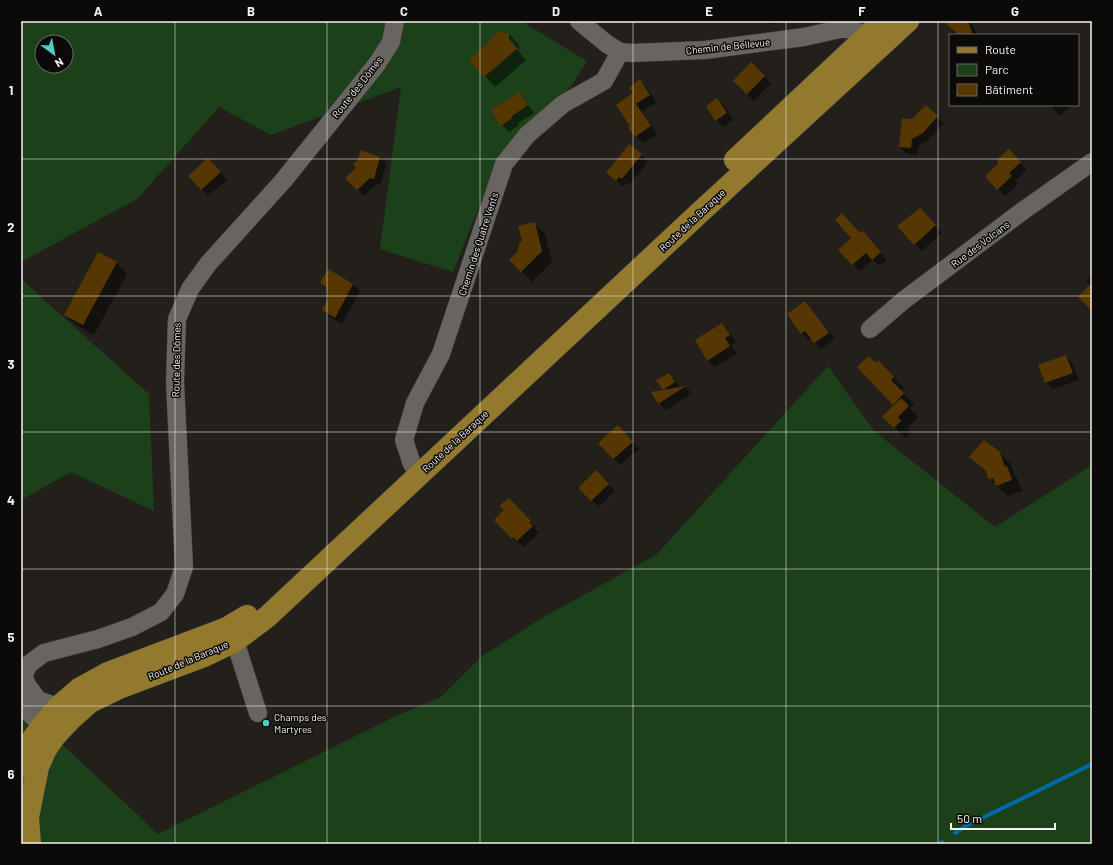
<svg xmlns="http://www.w3.org/2000/svg" width="1113" height="865" font-family="Barlow,sans-serif">
<style>
.green{fill:#1b401a;fill-rule:evenodd}
.shadow{fill:#0007}
.lines{fill:none;stroke-linecap:round;stroke-linejoin:round}
.stream{stroke:#006aa8;stroke-width:4}
.building{fill:#563701}
.minor-casing{stroke:#3f3c39;stroke-width:19}
.major-casing{stroke:#3f3c39;stroke-width:23}
.minor{stroke:#686460;stroke-width:18}
.major{stroke:#93792d;stroke-width:22}
.grid{fill:none;stroke:#f5f3f0;stroke-width:1;stroke-opacity:0.55}
.poi-dot{fill:#53cdc9;stroke:#0b0a08;stroke-width:1.5}
.labels{text-anchor:middle;dominant-baseline:central;stroke-width:3;stroke-linejoin:round;paint-order:stroke}
.street-label{font-size:10px;fill:#f5f3f0;stroke:#0b0a08}
.poi-label{font-size:10px;fill:#f5f3f0;stroke:#0b0a08;text-anchor:start}
.neatline{fill:none;stroke:#f5f3f0;stroke-width:1.5}
.grid-label{font-size:13px;text-anchor:middle;font-weight:bold;fill:#f5f3f0}
</style>
<rect width="100%" height="100%" fill="#23201c"/>
<!-- green -->
<g class="green">
<path d="M21,21H521L587,61L570,88L500,154L453,272L380,249L401,87L271,135L219,107L137,199L21,262ZM42,42H66V66H42Z"/>
<polygon points="21,279 149,394 154,511 71,472 21,500"/>
<polygon points="828,366 874,431 995,527 1092,465 1092,844 21,844 21,706 158,834 398,715 441,697 481,657 537,621 657,554"/>
</g>
<!-- shadow -->
<g class="shadow">
<polygon points="766,21 778,21 775,24 770,24"/>
<polygon points="958,21 971,21 977,35 955,35 952,32"/>
<polygon points="509,34 519,45 519,50 512,41 510,41 526,60 495,87 485,76"/>
<polygon points="751,64 771,83 754,101 734,81"/>
<polygon points="640,81 647,88 656,102 642,112 657,134 643,143 636,136 632,127 634,93"/>
<polygon points="518,93 525,100 534,113 518,123 519,125 509,132 502,125"/>
<polygon points="717,99 724,106 733,120 723,127 716,120"/>
<polygon points="1050,105 1072,105 1060,116"/>
<polygon points="937,117 944,123 929,139 919,146 917,155 907,154 900,147 912,120"/>
<polygon points="361,152 380,158 387,164 380,185 377,184 364,196 347,178 357,168 358,162"/>
<polygon points="641,155 648,162 629,185 626,183 623,187 607,173"/>
<polygon points="1016,158 1027,170 1015,181 1018,184 1005,196 998,189"/>
<polygon points="215,166 227,180 208,196 202,189"/>
<polygon points="926,216 942,233 922,251 915,244"/>
<polygon points="534,223 545,234 552,262 532,282 510,260 519,251"/>
<polygon points="861,234 869,239 887,260 880,266 873,260 860,271 840,250"/>
<polygon points="116,263 127,274 94,335 76,325 65,315"/>
<polygon points="328,271 353,284 360,291 342,324 330,317 323,310 329,299 328,290 321,283"/>
<polygon points="1092,274 1092,310 1090,286 1086,281"/>
<polygon points="805,303 835,339 821,349 811,337 808,340 802,334 788,314"/>
<polygon points="722,324 728,331 736,342 731,345 737,354 715,367 708,361 696,341"/>
<polygon points="1066,356 1072,363 1079,380 1053,389 1046,382"/>
<polygon points="878,362 904,388 901,391 914,404 910,408 918,417 907,428 911,432 905,438 884,417 895,406 858,367 876,364"/>
<polygon points="669,374 681,388 685,387 692,393 666,410 659,403 665,391 663,389"/>
<polygon points="625,433 639,449 620,465 600,443"/>
<polygon points="1000,453 1011,464 1014,474 1017,478 1022,491 1007,496 990,479 988,473 970,457"/>
<polygon points="596,472 615,491 599,507 580,488"/>
<polygon points="515,505 536,528 535,529 539,533 524,547 520,543 519,544 512,538"/>
</g>
<g class="lines">
<!-- stream -->
<g class="stream">
<polyline points="955,833 966,826 1092,764"/>
<polyline points="938,844 942,842"/>
</g>
</g>
<!-- building -->
<g class="building">
<polygon points="944,21 968,21 973,35 958,35"/>
<polygon points="499,31 509,34 509,39 517,49 484,77 469,60 493,38 492,37"/>
<polygon points="751,62 765,76 747,94 733,81"/>
<polygon points="640,79 650,95 636,104 651,126 635,137 628,128 630,126 616,105 633,93 629,88"/>
<polygon points="519,92 528,105 512,116 512,118 501,126 491,110"/>
<polygon points="717,98 727,113 715,121 706,106"/>
<polygon points="926,105 938,116 923,133 912,139 911,148 899,147 902,118 912,119"/>
<polygon points="629,144 642,154 622,179 619,177 616,181 606,173"/>
<polygon points="1009,149 1021,162 1009,173 1012,176 997,190 985,176 999,163 997,160"/>
<polygon points="361,150 380,157 374,179 370,178 357,190 345,178 356,168 353,164 357,161"/>
<polygon points="208,158 221,172 201,190 188,176"/>
<polygon points="920,208 936,225 914,245 897,226"/>
<polygon points="842,213 860,233 863,231 881,252 872,260 866,253 852,265 838,250 851,238 835,220"/>
<polygon points="535,222 542,251 521,272 509,260 518,251 519,244 522,240 518,226"/>
<polygon points="98,252 117,262 83,325 64,315"/>
<polygon points="328,269 353,284 335,318 322,310 328,299 326,287 320,283"/>
<polygon points="1092,283 1092,311 1078,297"/>
<polygon points="805,301 829,333 814,343 805,331 801,334 787,314"/>
<polygon points="722,323 730,335 725,338 730,346 707,361 695,340"/>
<polygon points="1066,355 1073,373 1045,383 1038,365"/>
<polygon points="869,356 876,363 878,360 894,377 891,380 904,393 893,405 857,367"/>
<polygon points="669,373 675,382 663,390 656,380"/>
<polygon points="686,386 658,404 651,392"/>
<polygon points="901,398 909,406 898,417 901,421 894,428 882,417"/>
<polygon points="618,425 633,442 613,459 598,443"/>
<polygon points="984,440 1000,452 1005,467 1007,466 1012,480 996,486 993,478 989,480 986,471 969,457"/>
<polygon points="596,470 609,484 591,501 578,488"/>
<polygon points="509,498 531,521 529,522 533,526 517,541 513,537 512,539 494,520 504,510 499,506"/>
</g>
<g class="lines">
<!-- minor casing -->
<g class="minor-casing">
<g id="minor">
<polyline points="579,21 607,44 620,52 632,53 705,50 804,37 840,29 849,29 868,35 877,41"/>
<polyline points="870,329 904,300 1024,210 1092,162"/>
<polyline points="420,474 412,464 404,440 415,403 441,354 504,164 527,135 563,104 604,81 620,52"/>
<polyline points="235,641 258,713"/>
<polyline points="23,675 27,685 38,700 58,707 53,719"/>
<polyline points="21,681 29,664 44,653 98,639 132,627 161,612 175,594 184,567 175,382 177,319 190,289 208,264 283,181 377,64 391,42 395,21"/>
<polyline points="21,696 26,710 48,730 54,727"/>
<path d="M21,795C22,781 26,765 33,753"/>
</g>
</g>
<!-- major casing -->
<g class="major-casing">
<g id="major">
<polyline points="735,160 883,21"/>
<polyline points="21,765 32,740 42,726 58,707 79,689 108,673 227,628 247,616"/>
<polyline points="30,844 28,817 38,767 46,749 55,736 71,719 90,702 119,688 204,656 235,641 267,617 696,216 908,21"/>
</g>
</g>
<!-- minor -->
<use href="#minor" class="minor"/>
<!-- major -->
<use href="#major" class="major"/>
</g>
<!-- grid -->
<path class="grid" d="M175,21V844M327,21V844M480,21V844M633,21V844M786,21V844M938,21V844M21,159H1092M21,296H1092M21,432H1092M21,569H1092M21,706H1092"/>
<!-- markers -->
<circle class="poi-dot" cx="266" cy="723" r="4"/>
<g class="labels">
<!-- street labels -->
<g class="street-label">
<text transform="translate(728 46) rotate(-6)">Chemin de Bellevue</text>
<text transform="translate(357 87) rotate(-52)">Route des Dômes</text>
<text transform="translate(692 220) rotate(-43)">Route de la Baraque</text>
<text transform="translate(478 244) rotate(-72)">Chemin des Quatre Vents</text>
<text transform="translate(980 244) rotate(-37)">Rue des Volcans</text>
<text transform="translate(176 360) rotate(-89)">Route des Dômes</text>
<text transform="translate(455 441) rotate(-43)">Route de la Baraque</text>
<text transform="translate(188 660) rotate(-23)">Route de la Baraque</text>
</g>
<!-- poi labels -->
<g class="poi-label">
<text x="274" y="717">Champs des<tspan x="274" dy="12">Martyres</tspan></text>
</g>
</g>
<!-- border -->
<rect width="1113" height="865" fill="none" stroke="#0b0a08" stroke-width="44"/>
<!-- legend -->
<rect x="949" y="34" width="130" height="72" fill="#0b0a08" stroke="#696765"/>
<rect x="957" y="47" width="20" height="6" fill="#93792d" stroke="#696765"/>
<text x="985" y="54" font-size="12" fill="#f5f3f0">Route</text>
<rect x="957" y="64" width="20" height="12" fill="#1b401a" stroke="#696765"/>
<text x="985" y="74" font-size="12" fill="#f5f3f0">Parc</text>
<rect x="957" y="84" width="20" height="12" fill="#563701" stroke="#696765"/>
<text x="985" y="94" font-size="12" fill="#f5f3f0">Bâtiment</text>
<!-- north arrow -->
<g transform="translate(54 54) rotate(148)"><circle r="19" fill="#0b0a08" stroke="#696765"/>
<path d="M0-3L7 15L0 10L-7 15Z" fill="#53cdc9"/>
<text y="-6" font-size="11" font-weight="bold" text-anchor="middle" fill="#f5f3f0">N</text>
</g>
<!-- scale -->
<path d="M951 823v6h104v-6" fill="none" stroke="#f5f3f0" stroke-width="2"/>
<text x="957" y="823" font-size="12" fill="#f5f3f0" stroke="#0b0a08" stroke-width="3" paint-order="stroke">50 m</text>
<rect x="22" y="22" width="1069" height="821" class="neatline"/>
<g class="grid-label">
<text x="98" y="16">A</text>
<text x="251" y="16">B</text>
<text x="404" y="16">C</text>
<text x="556" y="16">D</text>
<text x="709" y="16">E</text>
<text x="862" y="16">F</text>
<text x="1015" y="16">G</text>
<text x="11" y="95">1</text>
<text x="11" y="232">2</text>
<text x="11" y="369">3</text>
<text x="11" y="505">4</text>
<text x="11" y="642">5</text>
<text x="11" y="779">6</text>
</g>
</svg>
